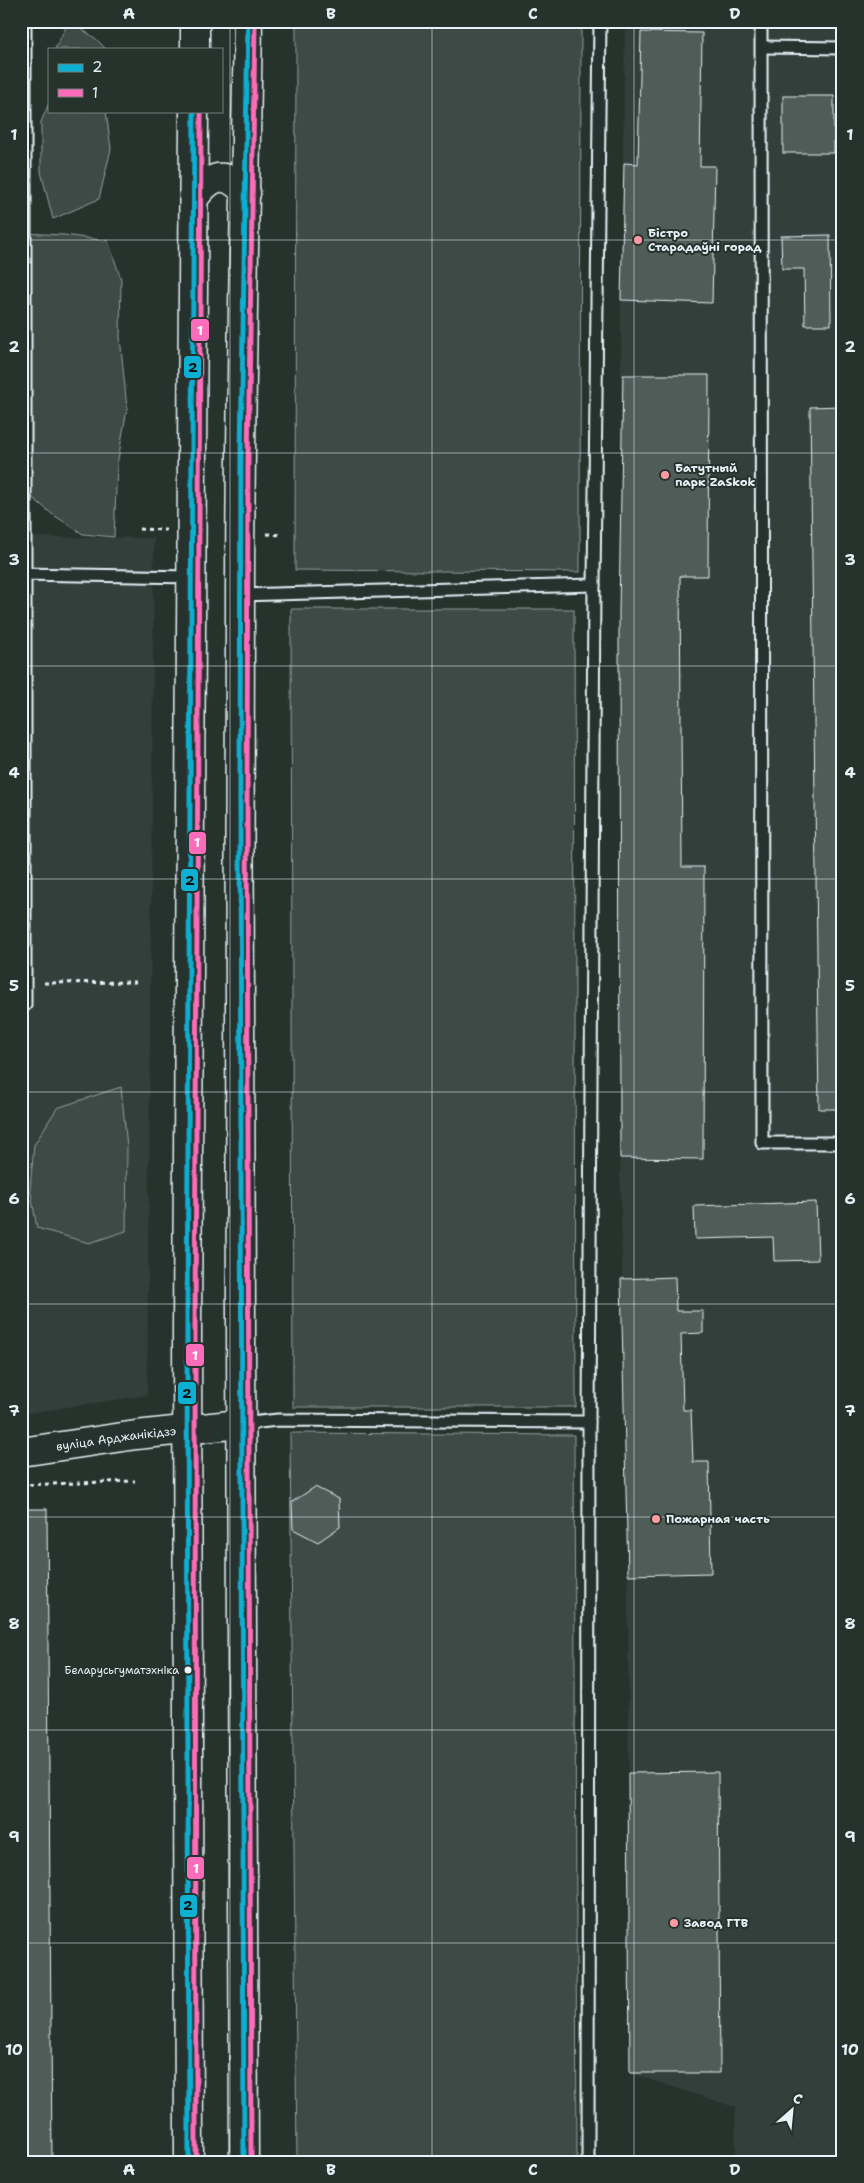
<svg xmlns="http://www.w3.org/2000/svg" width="864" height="2183" font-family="'Shantell Sans',sans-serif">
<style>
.built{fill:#333f3a}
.green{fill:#3e4b47;stroke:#939ea0}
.building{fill:#505c59;stroke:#e8f1f8}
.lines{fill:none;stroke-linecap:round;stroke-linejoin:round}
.lane-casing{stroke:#e8f1f8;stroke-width:15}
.secondary-casing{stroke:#e8f1f8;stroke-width:31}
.primary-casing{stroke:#e8f1f8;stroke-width:31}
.path{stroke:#e8f1f8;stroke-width:3;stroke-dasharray:4 4;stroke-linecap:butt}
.lane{stroke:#26332d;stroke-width:11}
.secondary{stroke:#26332d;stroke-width:28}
.primary{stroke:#26332d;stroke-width:28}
.bus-1-casing{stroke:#26332d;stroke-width:9}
.bus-2-casing{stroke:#26332d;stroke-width:9}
.bus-1{stroke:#0dafd3;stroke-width:5}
.bus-2{stroke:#fb6dba;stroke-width:5}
.grid{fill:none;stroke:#e8f1f8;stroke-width:1;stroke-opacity:0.55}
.poi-dot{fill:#ff9aa2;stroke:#26332d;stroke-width:2}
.bus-dot{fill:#e8f1f8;stroke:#26332d;stroke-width:2}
.labels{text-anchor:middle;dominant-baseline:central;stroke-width:4;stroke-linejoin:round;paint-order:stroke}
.bus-label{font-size:11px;fill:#e8f1f8;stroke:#26332d;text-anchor:end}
.poi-label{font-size:12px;font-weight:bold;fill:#e8f1f8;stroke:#26332d;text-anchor:start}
.street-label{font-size:12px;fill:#e8f1f8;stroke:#26332d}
.line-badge{stroke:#26332d;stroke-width:2}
.badge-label{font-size:14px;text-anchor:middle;font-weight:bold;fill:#fff}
.pale-badge-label{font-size:14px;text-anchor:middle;font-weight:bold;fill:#111}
.neatline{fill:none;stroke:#e8f1f8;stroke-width:2}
.grid-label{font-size:16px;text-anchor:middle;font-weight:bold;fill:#e8f1f8}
</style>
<rect width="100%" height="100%" fill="#26332d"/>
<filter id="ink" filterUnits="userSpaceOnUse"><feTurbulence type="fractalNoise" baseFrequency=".02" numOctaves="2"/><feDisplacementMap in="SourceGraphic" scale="10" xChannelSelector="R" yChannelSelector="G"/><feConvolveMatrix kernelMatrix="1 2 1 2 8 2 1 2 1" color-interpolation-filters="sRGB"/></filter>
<g filter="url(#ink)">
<!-- built -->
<g class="built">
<polygon points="625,21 843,21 843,2162 736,2162 735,2107 630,2073 628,1575 620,1158 621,300"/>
<polygon points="21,537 154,538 147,1395 21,1414"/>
</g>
<!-- green -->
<g class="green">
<polygon points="69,21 95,38 106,49 55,49"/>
<polygon points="296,21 581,21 580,572 295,570"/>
<polygon points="49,103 49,111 106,111 111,149 99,199 53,219 41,172 41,122"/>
<polygon points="22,233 64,235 108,241 121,279 120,337 127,409 117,465 114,537 83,534 52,514 21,488"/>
<polygon points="291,609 574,609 576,1407 293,1407"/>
<polygon points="121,1087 127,1147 126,1231 89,1243 37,1228 30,1188 34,1145 57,1108"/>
<polygon points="290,1433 574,1435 577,2162 297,2162"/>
</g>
<!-- building -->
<g class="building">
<polygon points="641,32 702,33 700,166 715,166 712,303 621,300 624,163 638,164"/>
<rect x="783" y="96" width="51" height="57"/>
<polygon points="830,235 831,325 805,325 804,269 782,269 781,236"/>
<polygon points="623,375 709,375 708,576 680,576 682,867 704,867 703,1159 620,1158 619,612"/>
<polygon points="843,406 843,1109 819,1109 810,407"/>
<polygon points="816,1202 818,1260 774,1261 773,1237 695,1239 694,1206"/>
<polygon points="675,1277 676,1311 703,1311 703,1333 681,1334 683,1410 691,1410 693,1462 709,1462 711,1573 628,1575 621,1279"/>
<polygon points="315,1487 339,1499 340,1527 318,1542 293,1529 292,1502"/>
<polygon points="21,1509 47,1509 52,2162 21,2162"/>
<polygon points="718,1772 720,2073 630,2073 628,1773"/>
</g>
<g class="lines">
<!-- lane casing -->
<g class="lane-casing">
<g id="lane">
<polyline points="761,21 762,1143 843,1143"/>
<polyline points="762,47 843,48"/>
<polyline points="21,574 192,577"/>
<polyline points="240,595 594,585"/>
<polyline points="21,1005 25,1005 25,21"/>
<polyline points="240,1424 278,1420 589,1422 594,585 600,21"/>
<polyline points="588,2162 589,1422"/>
</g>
</g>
<!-- secondary casing -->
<g class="secondary-casing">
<g id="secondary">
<path id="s1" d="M21,1452L136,1435L240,1424"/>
</g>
</g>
<!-- primary casing -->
<g class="primary-casing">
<g id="primary">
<polyline points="195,49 195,21"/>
<path d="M194,198C211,175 225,169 246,193"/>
<polyline points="189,2162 187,1330 194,111"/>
<path d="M244,2162C243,1642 238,1122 240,602C240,409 245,215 248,21"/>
</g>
</g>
<!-- path -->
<g class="path">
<polyline points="139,529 166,530"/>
<polyline points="267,534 282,535"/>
<polyline points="44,983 136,982"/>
<polyline points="21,1485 135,1481"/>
</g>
<!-- lane -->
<use href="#lane" class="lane"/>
<!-- secondary -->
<use href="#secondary" class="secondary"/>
<!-- primary -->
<use href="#primary" class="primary"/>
<!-- bus-1 casing -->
<g class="bus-1-casing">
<g id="bus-1">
<polyline points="189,2162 187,1330 194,111"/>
<polyline points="244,2162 240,797 241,457 248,21"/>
</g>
</g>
<!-- bus-2 casing -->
<g class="bus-2-casing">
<g id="bus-2">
<polyline points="196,2162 195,1330 201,111"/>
<polyline points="251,2162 247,797 248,457 255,21"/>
</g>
</g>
<!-- bus-1 -->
<use href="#bus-1" class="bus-1"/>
<!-- bus-2 -->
<use href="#bus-2" class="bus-2"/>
</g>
</g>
<!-- grid -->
<path class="grid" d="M230,21V2162M432,21V2162M634,21V2162M21,240H843M21,453H843M21,666H843M21,879H843M21,1092H843M21,1304H843M21,1517H843M21,1730H843M21,1943H843"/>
<!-- markers -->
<g class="poi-dot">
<circle cx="638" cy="240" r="5"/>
<circle cx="665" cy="475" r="5"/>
<circle cx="656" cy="1519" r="5"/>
<circle cx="674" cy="1923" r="5"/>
</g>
<circle class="bus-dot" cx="188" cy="1670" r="4.5"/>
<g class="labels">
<!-- bus labels -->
<g class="bus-label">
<text x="179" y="1670">Беларусьгуматэхніка</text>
</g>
<!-- poi labels -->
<g class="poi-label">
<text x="648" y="233">Бістро<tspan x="648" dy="14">Старадаўні горад</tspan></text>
<text x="675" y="468">Батутный<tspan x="675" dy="14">парк ZaSkok</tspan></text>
<text x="666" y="1519">Пожарная часть</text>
<text x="684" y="1923">Завод ГТВ</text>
</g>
<!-- street labels -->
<g class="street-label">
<text stroke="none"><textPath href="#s1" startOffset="96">вуліца Арджанікідзэ</textPath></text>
</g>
</g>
<g class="line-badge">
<rect x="190" y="318" width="20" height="24" rx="5" fill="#fb6dba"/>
<rect x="183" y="355" width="19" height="24" rx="5" fill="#0dafd3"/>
<rect x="188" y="831" width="19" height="24" rx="5" fill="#fb6dba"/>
<rect x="180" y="868" width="19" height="24" rx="5" fill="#0dafd3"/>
<rect x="185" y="1343" width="20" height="24" rx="5" fill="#fb6dba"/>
<rect x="177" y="1381" width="20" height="24" rx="5" fill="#0dafd3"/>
<rect x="186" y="1856" width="19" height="24" rx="5" fill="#fb6dba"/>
<rect x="179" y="1894" width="19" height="24" rx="5" fill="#0dafd3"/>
</g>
<g class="badge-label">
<text x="200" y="335">1</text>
<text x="197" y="847">1</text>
<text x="195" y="1360">1</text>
<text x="196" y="1873">1</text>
</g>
<g class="pale-badge-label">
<text x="193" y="372">2</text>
<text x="190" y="885">2</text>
<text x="187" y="1398">2</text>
<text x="188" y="1910">2</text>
</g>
<!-- margin -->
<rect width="864" height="2183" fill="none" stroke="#26332d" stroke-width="55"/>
<!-- legend -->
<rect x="48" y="48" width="175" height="65" fill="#26332d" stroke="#747f7e"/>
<rect x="58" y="64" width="25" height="8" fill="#0dafd3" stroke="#747f7e"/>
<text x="92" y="72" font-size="15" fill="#e8f1f8">2</text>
<rect x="58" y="89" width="25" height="8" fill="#fb6dba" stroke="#747f7e"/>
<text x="92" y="98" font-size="15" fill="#e8f1f8">1</text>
<!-- north arrow -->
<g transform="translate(792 2110) rotate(27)" stroke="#26332d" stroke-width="4" paint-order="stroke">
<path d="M0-4L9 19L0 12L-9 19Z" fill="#e8f1f8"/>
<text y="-8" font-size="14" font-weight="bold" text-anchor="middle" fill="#e8f1f8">С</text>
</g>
<rect x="28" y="28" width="808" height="2128" class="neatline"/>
<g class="grid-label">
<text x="129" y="19">A</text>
<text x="331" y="19">B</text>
<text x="533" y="19">C</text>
<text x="735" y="19">D</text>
<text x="14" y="140">1</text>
<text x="850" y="140">1</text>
<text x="14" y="352">2</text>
<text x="850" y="352">2</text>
<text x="14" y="565">3</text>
<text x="850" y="565">3</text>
<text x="14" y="778">4</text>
<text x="850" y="778">4</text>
<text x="14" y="991">5</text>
<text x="850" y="991">5</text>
<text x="14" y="1204">6</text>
<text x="850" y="1204">6</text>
<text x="14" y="1416">7</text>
<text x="850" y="1416">7</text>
<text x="14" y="1629">8</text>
<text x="850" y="1629">8</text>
<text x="14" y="1842">9</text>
<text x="850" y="1842">9</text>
<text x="14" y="2055">10</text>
<text x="850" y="2055">10</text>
<text x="129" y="2175">A</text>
<text x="331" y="2175">B</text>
<text x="533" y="2175">C</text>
<text x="735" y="2175">D</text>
</g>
</svg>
